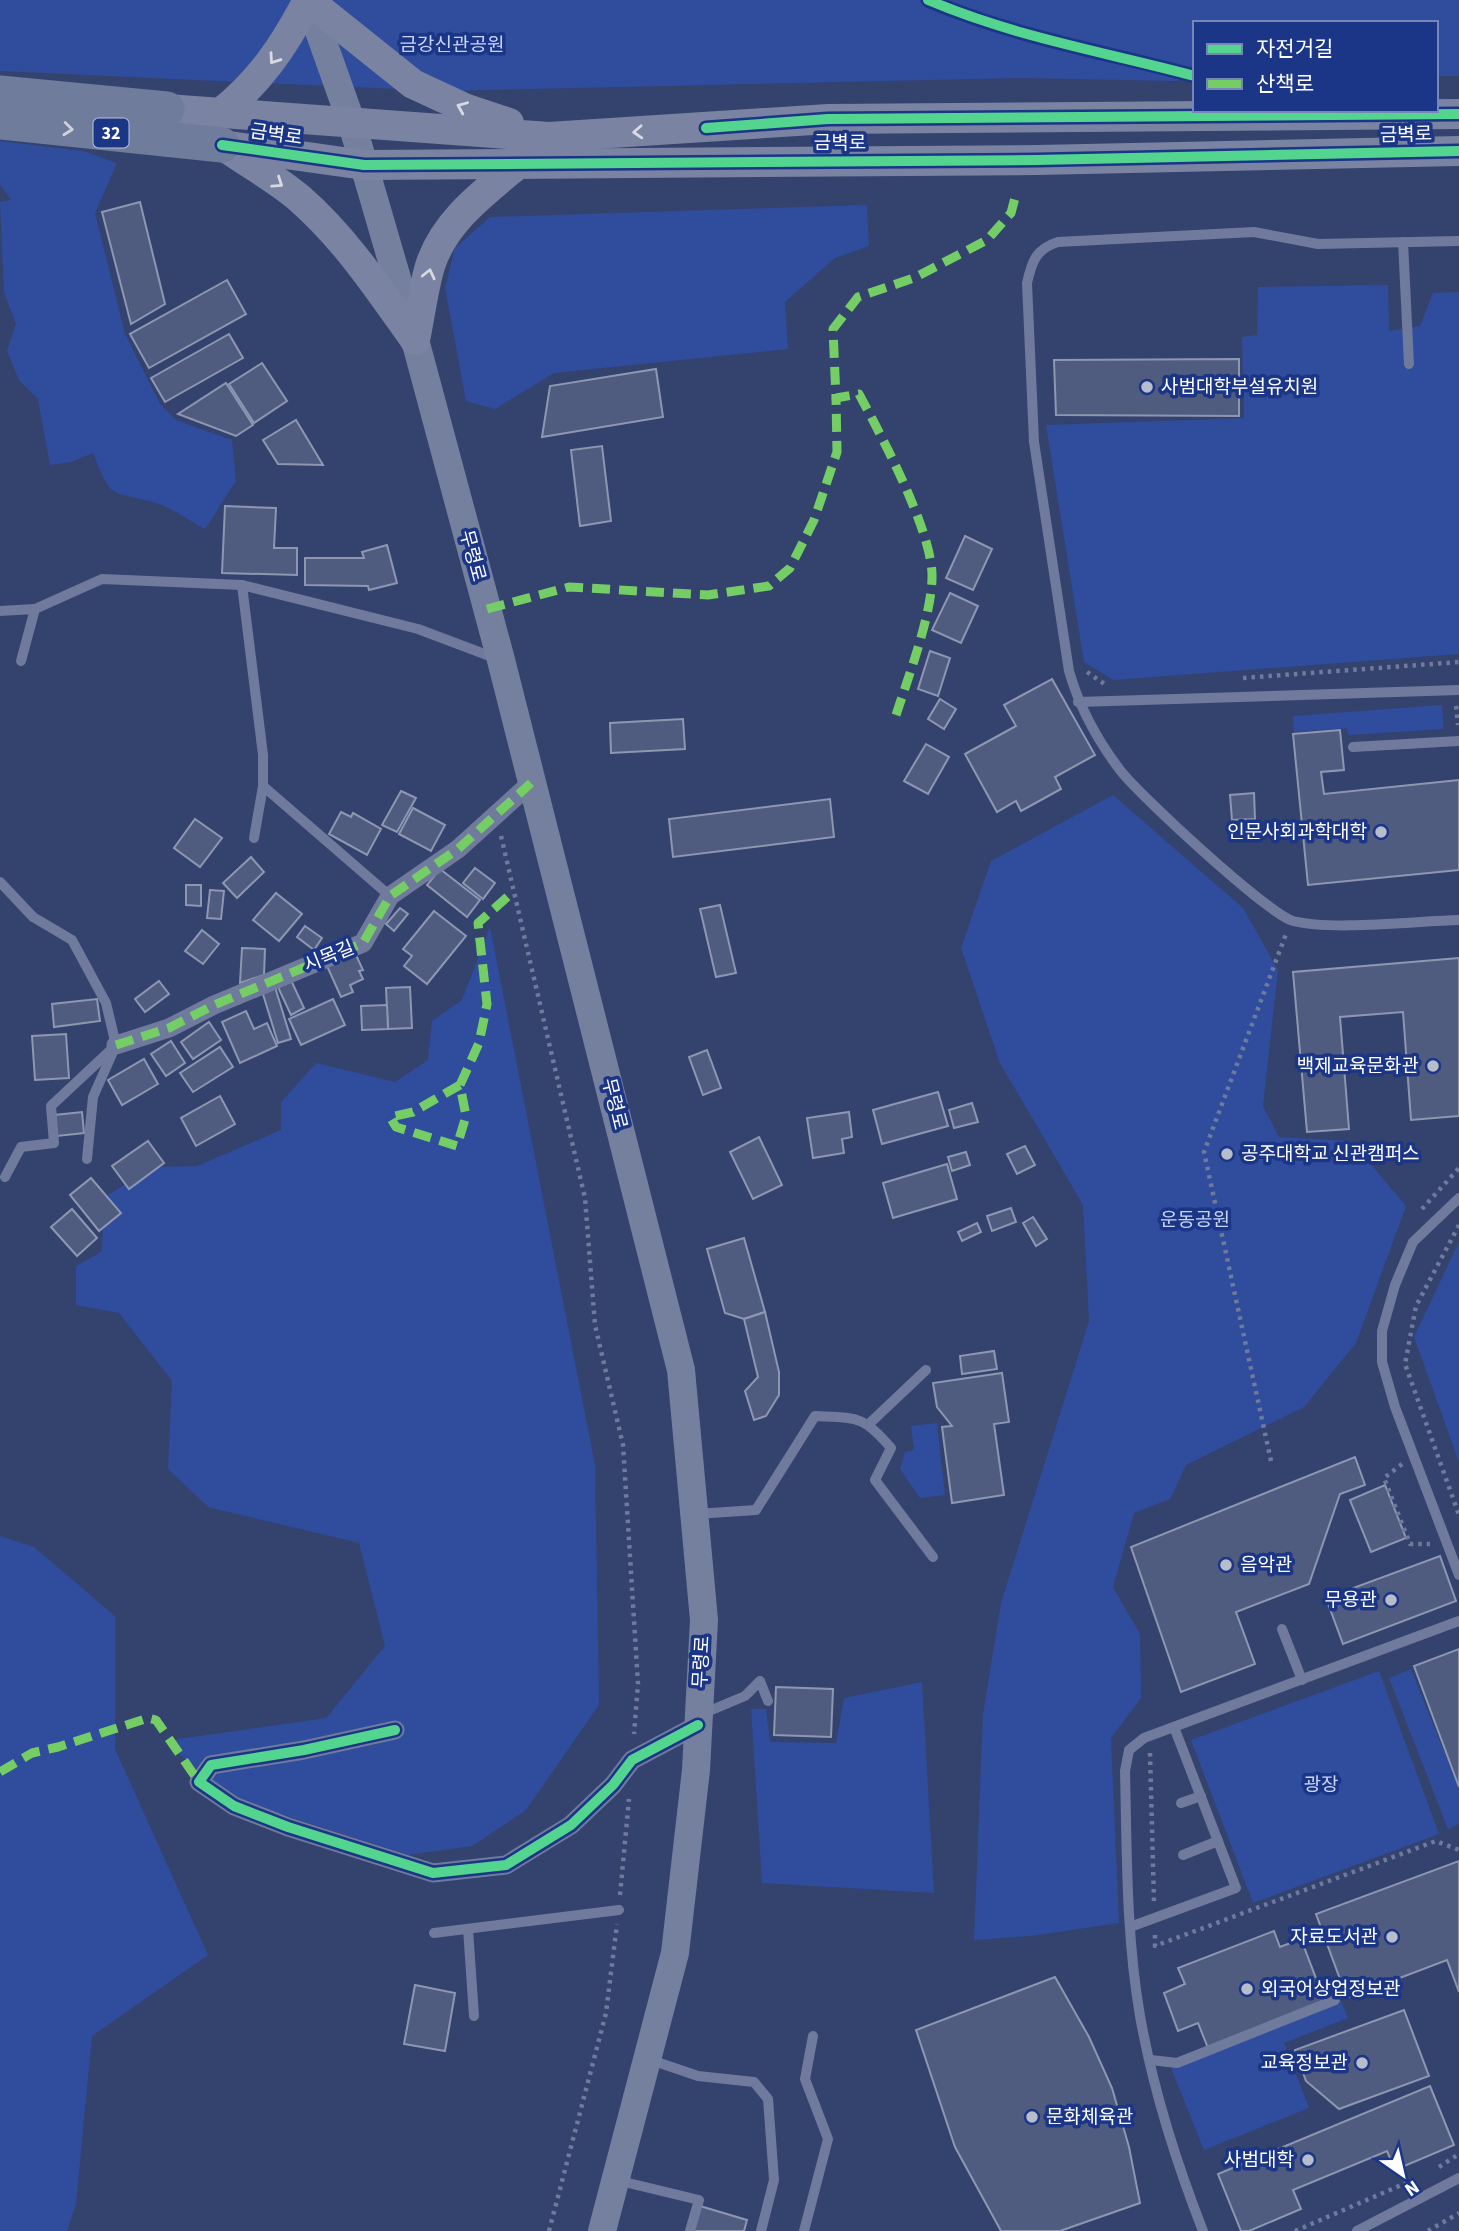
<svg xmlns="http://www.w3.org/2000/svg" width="1459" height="2231" font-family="'Source Sans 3','Noto Sans KR',sans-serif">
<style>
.green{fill:#2f4c9d}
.building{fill:#505c7f;stroke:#8e97b2;stroke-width:2}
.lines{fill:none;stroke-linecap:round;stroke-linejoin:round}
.path{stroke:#707a9c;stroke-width:4.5;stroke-dasharray:3.5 5;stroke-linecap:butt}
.lane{stroke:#707a9c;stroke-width:10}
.street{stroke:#707a9c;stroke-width:19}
.secondary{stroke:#75809f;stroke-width:28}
.primary{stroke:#7a83a1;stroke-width:30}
.highway{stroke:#707c9c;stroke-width:35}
.quiet{stroke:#74ce65;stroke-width:9;stroke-dasharray:18 9;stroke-linecap:butt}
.cycleway-casing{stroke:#1b3587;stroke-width:15}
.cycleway{stroke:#53d58f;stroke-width:10}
.oneway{stroke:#d7dae3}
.oneway2{stroke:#cdd1dc}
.poi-dot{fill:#b8bdcc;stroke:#1b3587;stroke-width:2.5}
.labels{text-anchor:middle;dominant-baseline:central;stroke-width:7;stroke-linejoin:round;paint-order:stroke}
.shield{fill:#1b3587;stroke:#bbc2db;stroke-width:2}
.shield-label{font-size:18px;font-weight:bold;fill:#fff}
.park-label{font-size:19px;fill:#c8d5f9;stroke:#1b3587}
.street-label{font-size:19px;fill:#fff;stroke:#1b3587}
.poi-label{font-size:19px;fill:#fff;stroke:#1b3587;text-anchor:end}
</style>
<rect width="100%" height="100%" fill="#34426e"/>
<!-- green -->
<g class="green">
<polygon points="0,0 1459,0 1459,76 1436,76 1436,23 1195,23 1195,79 1173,81 1023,78 440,91 0,71"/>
<path d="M0,141L83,151L117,163L95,213L125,334L160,404L176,420L232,440L236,481L205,529C189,521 173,508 156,503C109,489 113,503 93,453L71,462L50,465L38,399L19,380L7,351L16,324L4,292L0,202L11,200L0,184Z"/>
<polygon points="867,205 869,246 835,258 785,302 788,349 554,373 495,409 466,401 445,288 455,248 490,217"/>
<polygon points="1388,285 1389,331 1420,326 1433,293 1459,292 1459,654 1113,680 1084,662 1046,425 1244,418 1242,337 1257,335 1258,287"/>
<polygon points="1442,705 1444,729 1348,735 1347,728 1294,732 1293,716"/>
<polygon points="1113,795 1243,908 1278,970 1263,1106 1279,1137 1351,1141 1406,1206 1356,1343 1304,1407 1186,1465 1170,1499 1134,1513 1113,1587 1140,1634 1141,1698 1111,1738 1119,1923 1031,1936 974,1940 983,1714 1001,1603 1089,1321 1083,1205 1000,1063 961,948 991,861"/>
<polygon points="490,927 595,1465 599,1705 526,1810 472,1846 408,1855 231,1798 164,1741 326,1718 385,1646 359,1543 208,1507 168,1469 172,1381 119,1313 76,1305 76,1266 101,1252 106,1196 154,1167 197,1166 281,1130 281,1102 316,1063 395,1082 428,1060 432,1021 462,1000"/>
<polygon points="1459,1242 1459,1462 1414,1337"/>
<polygon points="937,1423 945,1495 920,1498 900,1469 905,1452 914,1450 911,1426"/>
<polygon points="0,1536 34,1547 115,1616 115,1749 208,1955 92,2036 76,2204 67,2231 0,2231"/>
<polygon points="1411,1669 1459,1789 1459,1824 1448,1829 1389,1678"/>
<polygon points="1379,1671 1439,1834 1253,1903 1191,1740"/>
<polygon points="922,1682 934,1893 762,1883 751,1709 766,1709 770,1742 836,1743 844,1698"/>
<polygon points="1341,2001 1348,2018 1284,2043 1309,2108 1204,2150 1171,2068"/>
</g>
<!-- building -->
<g class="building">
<polygon points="140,202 165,304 131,324 102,212"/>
<polygon points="227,280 246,314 149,368 130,334"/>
<polygon points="229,334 243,358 165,402 151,378"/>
<polygon points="1239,359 1239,416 1056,415 1054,360"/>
<polygon points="262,363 287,401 254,423 229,384"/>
<polygon points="656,369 663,417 542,437 550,386"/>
<polygon points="226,383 253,425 236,436 178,414"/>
<polygon points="296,420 323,465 278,464 263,440"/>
<polygon points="602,446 611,521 580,526 571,450"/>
<polygon points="225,506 276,508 274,548 297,548 297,575 222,573"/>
<polygon points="965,536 992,549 973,590 946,578"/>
<polygon points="387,545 397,583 369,590 368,586 305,585 305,558 364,558 362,552"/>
<polygon points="950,593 978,606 961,643 932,630"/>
<polygon points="930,651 950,658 938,696 918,689"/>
<polygon points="1052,679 1095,755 1055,777 1061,789 1021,811 1016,801 997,812 965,754 1016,726 1004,705"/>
<polygon points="940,699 956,709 944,729 928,719"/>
<polygon points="683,719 685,749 611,753 610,723"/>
<polygon points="1340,730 1344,770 1321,772 1324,794 1459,780 1459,870 1308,885 1293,734"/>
<polygon points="926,744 949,757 928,794 904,781"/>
<polygon points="401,791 416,798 397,832 382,825"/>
<polygon points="1254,793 1255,819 1232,820 1230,795"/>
<polygon points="830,799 834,837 673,857 669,819"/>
<polygon points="413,808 445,825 431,851 399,834"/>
<polygon points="341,812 351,817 353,813 381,829 367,855 329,834"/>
<polygon points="195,819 222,838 200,867 174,848"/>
<polygon points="251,857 264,872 237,898 223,883"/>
<polygon points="475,868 495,883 483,899 463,883"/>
<polygon points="440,869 480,900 467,917 427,885"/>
<polygon points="186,885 201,885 201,906 186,905"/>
<polygon points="210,890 224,891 221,919 207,918"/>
<polygon points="276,893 302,914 279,941 253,920"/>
<polygon points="720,905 736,973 716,977 700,909"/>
<polygon points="400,908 408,914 394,931 386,924"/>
<polygon points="434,911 466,936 427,984 404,966 412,956 403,949"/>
<polygon points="305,926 322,938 314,950 297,937"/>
<polygon points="202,930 219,944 203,964 185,951"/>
<polygon points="242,948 265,949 264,975 240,983"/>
<polygon points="355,953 363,970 359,971 363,979 350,985 353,992 341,997 327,966"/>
<polygon points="1459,958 1459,1116 1411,1120 1403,1012 1340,1017 1349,1129 1307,1132 1293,972"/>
<polygon points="290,978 304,1008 291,1015 277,985"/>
<polygon points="159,981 169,994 145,1012 135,999"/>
<polygon points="275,987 291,1039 278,1043 262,991"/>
<polygon points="410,987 412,1028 388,1029 386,988"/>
<polygon points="97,999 100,1021 54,1027 52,1004"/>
<polygon points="333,999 345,1025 301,1045 289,1019"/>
<polygon points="387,1005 388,1029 362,1030 361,1006"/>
<polygon points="246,1011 254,1029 267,1023 277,1046 240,1063 222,1022"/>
<polygon points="209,1022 221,1040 193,1059 181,1042"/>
<polygon points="66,1034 69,1078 35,1080 32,1036"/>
<polygon points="171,1041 185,1063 166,1076 151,1054"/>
<polygon points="220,1047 233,1067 193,1092 180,1073"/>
<polygon points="707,1050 721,1088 703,1095 689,1057"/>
<polygon points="144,1059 158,1084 122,1105 108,1080"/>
<polygon points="938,1092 948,1126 882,1144 873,1110"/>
<polygon points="220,1096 235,1124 196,1146 181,1118"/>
<polygon points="972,1103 978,1122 954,1128 949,1110"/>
<polygon points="82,1112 84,1133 57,1136 55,1115"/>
<polygon points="849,1112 852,1137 842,1139 844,1153 813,1158 807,1118"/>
<polygon points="759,1137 782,1185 753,1199 730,1152"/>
<polygon points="148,1141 164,1163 129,1189 112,1166"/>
<polygon points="1025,1146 1035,1165 1017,1174 1007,1154"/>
<polygon points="966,1152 970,1165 952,1171 948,1157"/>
<polygon points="947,1164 957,1199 893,1218 883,1183"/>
<polygon points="91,1178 121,1213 99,1231 70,1195"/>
<polygon points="1011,1208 1016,1222 992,1231 987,1216"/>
<polygon points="72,1209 97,1238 77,1256 51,1227"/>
<polygon points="1033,1217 1047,1239 1036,1246 1023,1223"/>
<polygon points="977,1223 981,1232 962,1241 958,1232"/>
<polygon points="744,1238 765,1312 744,1319 725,1313 707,1249"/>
<polygon points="765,1312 779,1372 779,1395 766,1416 754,1420 745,1391 758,1377 744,1319"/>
<polygon points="994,1351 997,1369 962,1374 960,1356"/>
<polygon points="1002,1373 1009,1422 994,1424 1004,1495 952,1503 942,1427 952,1426 937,1407 933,1383"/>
<polygon points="1355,1457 1365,1485 1340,1494 1309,1584 1236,1612 1255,1664 1181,1692 1131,1547"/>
<polygon points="1385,1485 1406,1538 1371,1552 1350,1500"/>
<polygon points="1440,1556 1456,1601 1343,1644 1326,1598"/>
<polygon points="1459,1649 1459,1787 1414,1666"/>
<polygon points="776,1687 833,1689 831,1737 774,1735"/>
<polygon points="1459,1861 1459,1992 1447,1960 1347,1998 1316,1914"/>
<polygon points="1274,1931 1280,1947 1301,1939 1325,2002 1208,2048 1198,2023 1178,2031 1164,1993 1185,1984 1178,1968"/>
<polygon points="1055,1977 1089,2037 1112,2088 1129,2147 1140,2203 1060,2231 1001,2231 955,2147 916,2030"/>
<polygon points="415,1985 455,1993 445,2051 404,2044"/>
<polygon points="1404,2010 1429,2076 1339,2109 1306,2081 1295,2050"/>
<polygon points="1430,2086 1454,2145 1395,2170 1387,2151 1293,2190 1301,2209 1249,2231 1241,2231 1218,2174"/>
<polygon points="700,2206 747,2220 744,2231 693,2231"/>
</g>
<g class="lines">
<!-- path -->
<g class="path">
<polyline points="1087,672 1106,685"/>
<polyline points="1243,678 1459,662"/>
<polyline points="1456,706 1458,725"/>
<polyline points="501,836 585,1198 595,1325 623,1445 638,1684 634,1734"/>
<polyline points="1422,1209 1459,1168"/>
<polyline points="1459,1225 1416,1306 1405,1364 1459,1515"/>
<polyline points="1271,1461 1204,1152 1286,934"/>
<polyline points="1402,1464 1384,1478 1410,1544 1430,1544"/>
<polyline points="1150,1753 1154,1902"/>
<polyline points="620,1895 629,1799"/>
<polyline points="1155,1935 1155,1946 1436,1841 1459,1850"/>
<polyline points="1439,2167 1459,2154"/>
<polyline points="549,2231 606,2013 617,1924"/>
<polyline points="1295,2231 1413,2180"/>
<polyline points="1428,2231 1459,2213"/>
</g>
<!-- lane -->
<g class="lane">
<path d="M1459,241L1318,244L1254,232L1058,242C1036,249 1032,261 1027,283L1034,442L1069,671C1079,706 1098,741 1120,770C1139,795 1268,914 1293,921C1333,931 1416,921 1459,920"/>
<polyline points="1403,242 1409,364"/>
<polyline points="0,611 35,609"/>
<polyline points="21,661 35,609 102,579 242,585"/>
<polyline points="1078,702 1459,690"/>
<polyline points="1353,747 1459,741"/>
<polyline points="263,786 263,755 242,585 418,629 495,658"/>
<polyline points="254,838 263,786 390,896"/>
<polyline points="0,882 33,917 72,940 106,1003 116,1045 93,1097 87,1159"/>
<polyline points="5,1177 21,1147 54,1143 51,1106 113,1048"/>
<polyline points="1459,1198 1413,1242 1395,1285 1382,1331 1382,1362 1395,1407 1459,1575"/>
<polyline points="870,1423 926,1370"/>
<path d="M696,1514L756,1510L815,1416C857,1418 863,1415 891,1448L875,1480L933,1557"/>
<polyline points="1282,1629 1302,1680"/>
<polyline points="702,1714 745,1696 760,1681 768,1701"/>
<polyline points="1181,1803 1201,1796"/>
<polyline points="1183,1855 1218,1841"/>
<polyline points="1130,1927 1236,1888 1174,1727"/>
<polyline points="468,1929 474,2016"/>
<polyline points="434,1933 619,1910"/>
<polyline points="648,2059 698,2076 754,2082 768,2099 774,2180 761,2231"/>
<polyline points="1151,2060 1177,2063 1335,2000"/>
<polyline points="616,2180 699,2200 690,2231"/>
<polyline points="804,2231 828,2139 805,2079 813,2036"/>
<path d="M1203,2231C1176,2162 1153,2089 1140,2016C1126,1935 1127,1853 1125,1771L1129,1750L1144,1738L1459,1621"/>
<polyline points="1357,2231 1459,2178"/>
</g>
<!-- street -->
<g class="street">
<polyline points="116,1045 169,1028 214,1005 363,943 390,896 458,849 531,783"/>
<polyline points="395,1730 304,1750 211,1765 199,1782 234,1806 288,1827 433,1873 506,1865 571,1825 613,1785 632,1760 698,1725"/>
</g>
<!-- secondary -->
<polyline class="secondary" points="308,0 352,124 415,340 501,660 681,1370 704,1620 696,1770 675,1953 602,2231"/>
<!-- primary -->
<g class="primary">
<polyline points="167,109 549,137 828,119 1459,114"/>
<path d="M219,114C260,82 284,46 308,0L413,84L467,109L509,123"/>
<polyline points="222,145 364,165 1037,160 1459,151"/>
<path d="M228,149C251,165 278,180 299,198C346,239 380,291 415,340"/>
<path d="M415,340C420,316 423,290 430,266C444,222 483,193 517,165"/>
</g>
<!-- highway -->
<g class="highway">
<polyline points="0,93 167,109"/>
<polyline points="0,122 222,145"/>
</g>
<!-- quiet -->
<g class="quiet">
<polyline points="487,609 569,587 708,595 769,586 790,568 814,520 837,452 836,398"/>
<path d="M896,715C908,678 933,612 932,574C931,529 881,435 859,394L836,398L833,329L858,297L914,278L987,240L1011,213L1016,194"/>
<polyline points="116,1045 169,1028 214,1005 363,943 390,896 458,849 531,783"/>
<polyline points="460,1085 413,1112 390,1117 396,1127 457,1146 466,1116 460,1085 479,1043 487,1004 478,923 514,891"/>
<polyline points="0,1772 32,1753 58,1747 148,1718 156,1720 199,1782"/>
</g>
<!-- cycleway casing -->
<g class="cycleway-casing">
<g id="cycleway">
<path d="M928,0C1015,37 1105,52 1195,76"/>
<polyline points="706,128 828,119 1459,114"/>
<polyline points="222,145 364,165 1037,160 1459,151"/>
<polyline points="395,1730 304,1750 211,1765 199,1782 234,1806 288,1827 433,1873 506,1865 571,1825 613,1785 632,1760 698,1725"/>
</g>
</g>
<!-- cycleway -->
<use href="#cycleway" class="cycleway"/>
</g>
<!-- one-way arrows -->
<defs><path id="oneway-chevron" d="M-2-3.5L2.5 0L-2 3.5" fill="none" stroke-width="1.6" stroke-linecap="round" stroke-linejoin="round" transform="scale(1.75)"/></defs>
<g class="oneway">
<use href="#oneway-chevron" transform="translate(274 59) rotate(125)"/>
<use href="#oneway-chevron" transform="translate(462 107) rotate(-157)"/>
<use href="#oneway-chevron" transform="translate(638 132) rotate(177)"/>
<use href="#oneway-chevron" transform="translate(278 183) rotate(34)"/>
<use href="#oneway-chevron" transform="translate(429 274) rotate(-77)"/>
</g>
<use class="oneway2" href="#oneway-chevron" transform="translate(68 129) rotate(6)"/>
<!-- markers -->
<g class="poi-dot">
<circle cx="1147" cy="387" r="7"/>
<circle cx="1381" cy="832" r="7"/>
<circle cx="1433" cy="1066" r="7"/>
<circle cx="1227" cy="1154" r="7"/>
<circle cx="1226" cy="1565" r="7"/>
<circle cx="1391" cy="1600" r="7"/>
<circle cx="1392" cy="1937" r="7"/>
<circle cx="1247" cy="1989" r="7"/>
<circle cx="1362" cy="2063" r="7"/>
<circle cx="1032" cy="2117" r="7"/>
<circle cx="1308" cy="2160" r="7"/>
</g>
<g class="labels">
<!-- shield labels -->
<rect class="shield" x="93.5" y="118.5" width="35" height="29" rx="5"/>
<g class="shield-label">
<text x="111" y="133">32</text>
</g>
<!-- park labels -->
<g class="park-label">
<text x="452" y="45">금강신관공원</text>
<text x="1195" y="1220">운동공원</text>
<text x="1321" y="1785">광장</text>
</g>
<!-- street labels -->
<g class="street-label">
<text transform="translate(276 135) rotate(8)">금벽로</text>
<text transform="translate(1406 135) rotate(-1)">금벽로</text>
<text x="840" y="143">금벽로</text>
<text transform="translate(472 556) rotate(75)">무령로</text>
<text transform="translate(329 957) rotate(-22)">시목길</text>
<text transform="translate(614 1104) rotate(76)">무령로</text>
<text transform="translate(702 1662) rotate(-87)">무령로</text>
</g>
<!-- poi labels -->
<g class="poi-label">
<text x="1161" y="387" text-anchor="start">사범대학부설유치원</text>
<text x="1367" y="832">인문사회과학대학</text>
<text x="1419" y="1066">백제교육문화관</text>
<text x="1241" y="1154" text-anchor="start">공주대학교 신관캠퍼스</text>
<text x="1240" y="1565" text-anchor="start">음악관</text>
<text x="1377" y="1600">무용관</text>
<text x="1378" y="1937">자료도서관</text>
<text x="1261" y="1989" text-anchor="start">외국어상업정보관</text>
<text x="1348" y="2063">교육정보관</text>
<text x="1046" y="2117" text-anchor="start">문화체육관</text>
<text x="1294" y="2160">사범대학</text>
</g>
</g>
<!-- legend -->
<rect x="1193" y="21" width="245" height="91" fill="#1b3587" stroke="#7686b7" stroke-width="2"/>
<rect x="1207" y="44" width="35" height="10" fill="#53d58f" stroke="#7686b7" stroke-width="2"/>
<text x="1256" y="56" font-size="21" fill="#ffffff">자전거길</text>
<rect x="1207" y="79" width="35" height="10" fill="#74ce65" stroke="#7686b7" stroke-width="2"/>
<text x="1256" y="91" font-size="21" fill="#ffffff">산책로</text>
<!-- north arrow -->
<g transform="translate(1403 2175) rotate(146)" stroke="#1b3587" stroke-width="5" paint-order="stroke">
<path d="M0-5L12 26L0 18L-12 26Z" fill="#ffffff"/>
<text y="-10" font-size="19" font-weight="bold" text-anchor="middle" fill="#ffffff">N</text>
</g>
</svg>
